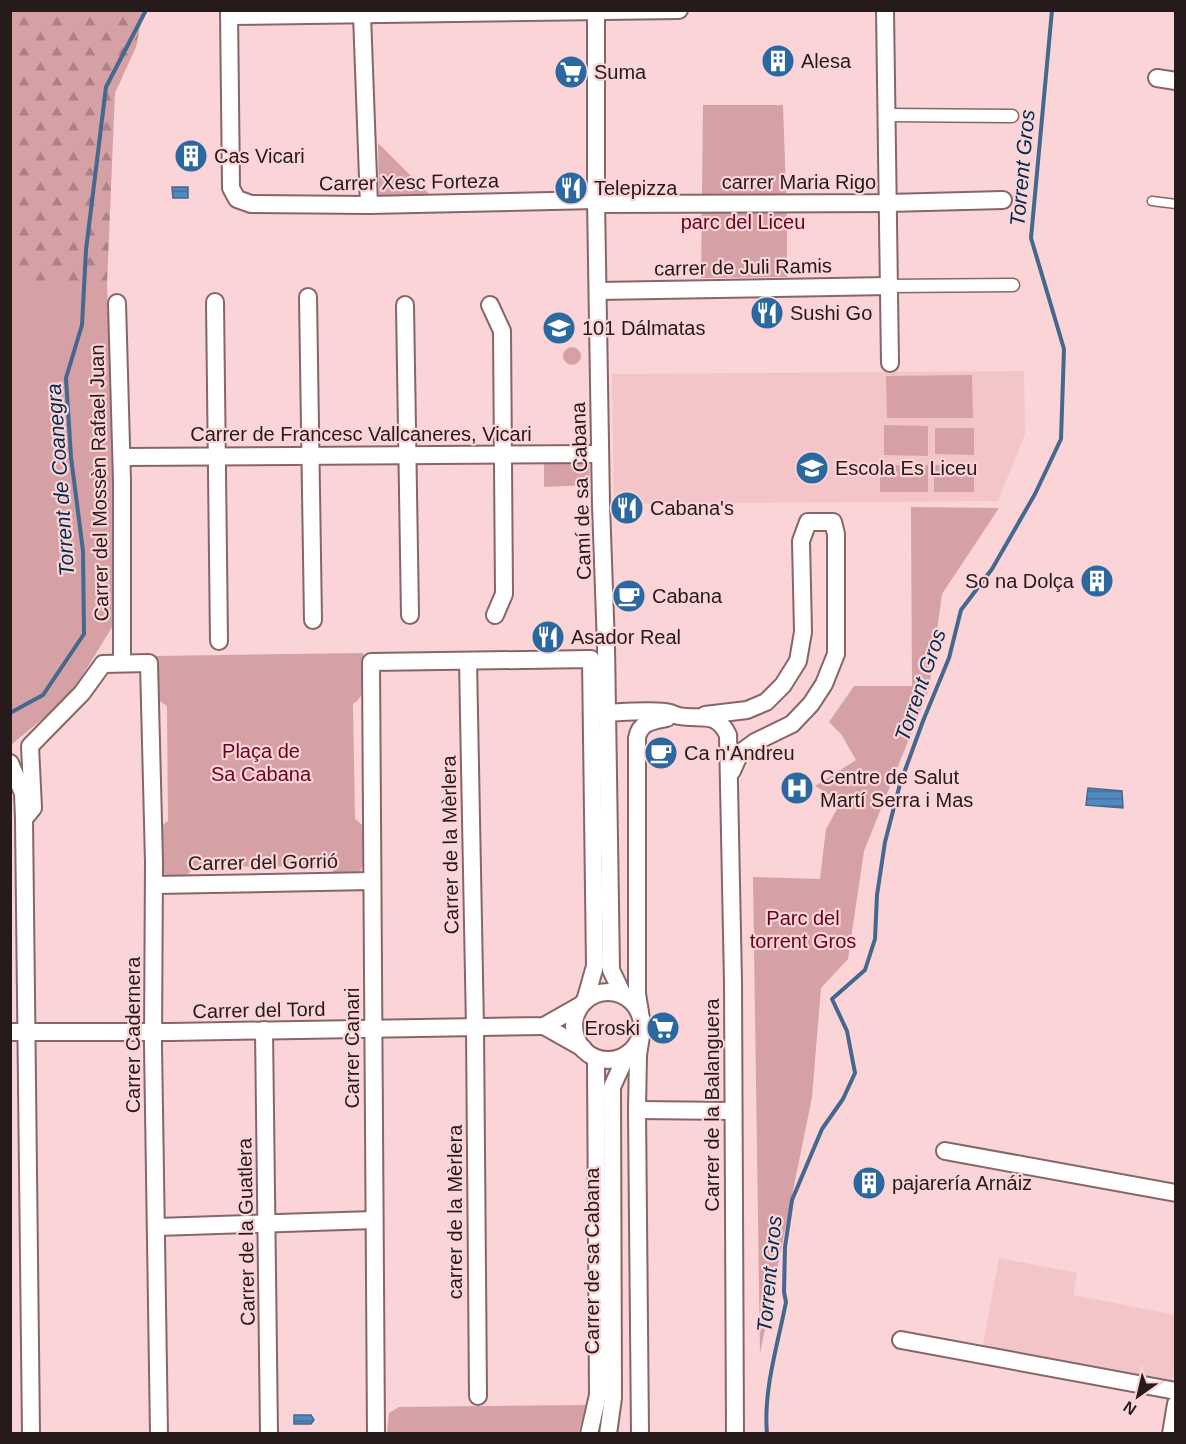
<svg xmlns="http://www.w3.org/2000/svg" width="1186" height="1444" font-family="Arial,sans-serif">
<style>
.built{fill:#f3c5c8}
.forest{fill:url(#forest-firs)}
.green{fill:#d5a1a4}
.water{fill:url(#water-rules);stroke:#44688e;stroke-width:1.5}
.lines{fill:none;stroke-linecap:round;stroke-linejoin:round}
.stream{stroke:#44688e;stroke-width:4}
.service-casing{stroke:#876668;stroke-width:11}
.pedestrian-casing{stroke:#876668;stroke-width:15}
.minor-casing{stroke:#876668;stroke-width:20}
.service{stroke:#fff;stroke-width:8}
.pedestrian{stroke:#fff;stroke-width:12}
.minor{stroke:#fff;stroke-width:16}
.labels{text-anchor:middle;dominant-baseline:central;stroke-width:4.5;stroke-linejoin:round;paint-order:stroke}
.poi-label{font-size:20px;fill:#271a1b;stroke:#fad4d6;text-anchor:start}
.street-label{font-size:20px;fill:#271a1b;stroke:#fad4d6}
.park-label{font-size:20px;fill:#69001f;stroke:#fad4d6}
.water-label{font-size:21px;font-style:italic;fill:#002b4e;stroke:#fad4d6}
</style>
<defs>
<pattern id="forest-firs" width="22" height="20" patternUnits="userSpaceOnUse" patternTransform="scale(1.5)"><rect width="22" height="20" fill="#d5a1a4"/><path d="M5 1l3.5 6h-7zM16 11l3.5 6h-7z" fill="#ad8285"/></pattern>
<pattern id="water-rules" width="6" height="5" patternUnits="userSpaceOnUse" patternTransform="scale(1.5)"><rect width="6" height="5" fill="#5089bf"/><path d="M0 2.5h6" fill="none" stroke="#426f9a"/></pattern>
</defs>
<rect width="100%" height="100%" fill="#fad4d6"/>
<!-- built -->
<g class="built">
<polygon points="1024,371 1025,434 998,501 614,504 612,374"/>
<polygon points="999,1258 1077,1273 1073,1295 1175,1315 1175,1361 1172,1382 983,1346"/>
</g>
<!-- forest -->
<polygon class="forest" points="10,11 143,11 136,47 115,93 107,284 11,284"/>
<!-- green -->
<g class="green">
<polygon points="703,105 783,105 787,221 787,277 701,278"/>
<polygon points="378,143 430,195 379,195"/>
<polygon points="11,284 107,284 117,619 70,696 11,745"/>
<circle cx="572" cy="356" r="9"/>
<polygon points="972,375 973,418 887,418 886,376"/>
<polygon points="884,425 928,426 928,456 884,455"/>
<polygon points="935,428 974,428 974,455 935,454"/>
<polygon points="590,460 589,485 544,487 544,461"/>
<rect x="880" y="465" width="48" height="27"/>
<rect x="934" y="465" width="40" height="27"/>
<polygon points="911,507 999,508 942,594 929,689 864,851 848,959 821,988 812,1097 760,1353 753,877 820,879 826,829 841,802 815,786 856,760 841,734 829,722 854,686 912,686"/>
<path d="M363,653C363,669 369,696 353,704L355,819C357,820 360,823 362,825C367,832 366,866 360,871C353,877 344,875 336,875L329,866L194,867C187,879 174,881 162,873L161,826L168,821L167,706L158,700L156,695V656Z"/>
<polygon points="586,1405 578,1433 387,1433 389,1413 399,1407"/>
</g>
<!-- water -->
<g class="water">
<polygon points="172,187 188,187 188,198 173,198"/>
<polygon points="1088,788 1122,791 1123,808 1086,805"/>
<polygon points="294,1415 311,1415 314,1420 311,1424 294,1424"/>
</g>
<g class="lines">
<!-- stream -->
<g class="stream">
<polyline points="10,713 43,695 84,634 83,551 71,457 66,378 82,325 86,250 106,87 146,10"/>
<path d="M767,1434C763,1390 778,1344 786,1302L784,1292L785,1247L792,1200L822,1129L843,1099L855,1073L847,1031L832,999L865,970L875,939L877,895L885,842L900,784L923,721L949,658L961,610L992,569L1035,494L1061,439L1064,349L1031,238L1052,10"/>
</g>
<!-- service casing -->
<g class="service-casing">
<polyline id="service" points="1152,201 1176,204"/>
</g>
<!-- pedestrian casing -->
<g class="pedestrian-casing">
<g id="pedestrian">
<polyline points="886,115 1012,116"/>
<polyline points="889,286 1013,285"/>
</g>
</g>
<!-- minor casing -->
<g class="minor-casing">
<g id="minor">
<polyline points="229,10 231,188 237,199 251,204 369,205 596,200"/>
<polyline points="596,10 596,200 601,505 606,646 611,970 623,995"/>
<polyline points="885,10 890,363"/>
<polyline points="362,15 369,205"/>
<polyline points="229,16 679,10"/>
<polyline points="1157,78 1176,81"/>
<polyline points="596,204 888,203 1003,200"/>
<polyline points="598,291 889,286"/>
<polyline points="308,297 313,620"/>
<polyline points="215,302 219,641"/>
<polyline points="117,303 122,481 122,663"/>
<polyline points="405,305 410,615"/>
<polyline points="490,305 502,331 504,594 495,615"/>
<polyline points="122,457 600,454"/>
<polyline points="468,661 475,1028 478,1396"/>
<path d="M607,713C626,712 646,710 665,712C670,712 674,715 679,716C701,720 716,710 728,735L733,982L735,1434"/>
<polyline points="705,715 747,710 766,702 783,685 798,661 803,632 801,541 808,522 833,522 836,534 836,654 824,684 811,704 792,724 755,742 740,753 732,771"/>
<polyline points="10,763 23,793 24,819 31,1434"/>
<polyline points="24,819 33,808 30,746 82,693 103,664 149,663 154,862 153,1045 159,1434"/>
<polyline points="154,885 372,881"/>
<circle cx="608" cy="1026" r="34"/>
<path d="M640,1012L637,994V738C640,722 652,721 667,718"/>
<polyline points="544,1026 583,1048"/>
<polyline points="264,1030 269,1434"/>
<polyline points="10,1032 170,1032 544,1026 581,1005"/>
<polyline points="637,1110 733,1111"/>
<polyline points="945,1151 1176,1193"/>
<polyline points="157,1227 374,1220"/>
<polyline points="901,1340 1176,1391"/>
<polyline points="376,1434 371,662 591,659 595,966 585,1001"/>
<polyline points="589,1434 598,1395 596,1062"/>
<polyline points="608,1434 613,1398 612,1087 627,1054"/>
<polyline points="640,1434 637,1110 638,1055 641,1036"/>
<polyline points="1171,1434 1176,1404"/>
</g>
</g>
<!-- service -->
<use href="#service" class="service"/>
<!-- pedestrian -->
<use href="#pedestrian" class="pedestrian"/>
<!-- minor -->
<use href="#minor" class="minor"/>
</g>
<!-- icons -->
<defs>
<g id="building-disc" transform="scale(1.725)"><circle r="9.5" fill="#2a689f" stroke="#fad4d6"/><path d="M-4-6H4V6H1V3H-1V6H-4ZM-2.5-4.3h1.7v1.8h-1.7ZM.8-4.3h1.7v1.8H.8ZM-2.5-1h1.7V.8h-1.7ZM.8-1h1.7V.8H.8Z" fill="#fff"/></g>
<g id="supermarket-disc" transform="scale(1.725)"><circle r="9.5" fill="#2a689f" stroke="#fad4d6"/><path d="M-6-5.5h2.5l.6 2H6L4.5 2H-2.5L-4.4-4H-6ZM-1.5 3.2a1.3 1.3 0 1 0 .1 0ZM3 3.2a1.3 1.3 0 1 0 .1 0Z" fill="#fff"/></g>
<g id="restaurant-disc" transform="scale(1.725)"><circle r="9.5" fill="#2a689f" stroke="#fad4d6"/><path d="M-5-6h1v4h1v-4h1v4h1v-4h1v5L-1.5 .5V6h-2V.5L-5-1ZM5-6V6H3V1.5H1.5Q1.5-4 5-6Z" fill="#fff"/></g>
<g id="school-disc" transform="scale(1.725)"><circle r="9.5" fill="#2a689f" stroke="#fad4d6"/><path d="M0-5L7-2L0 1L-7-2ZM-4 1L0 2.5L4 1V4Q0 6-4 4Z" fill="#fff"/></g>
<g id="cafe-disc" transform="scale(1.725)"><circle r="9.5" fill="#2a689f" stroke="#fad4d6"/><path d="M-5.5-4.5H6V0H3Q3 3.5 0 3.5H-2.5Q-5.5 3.5-5.5 0ZM3-3.2v2h1.7v-2ZM-6 4.5H4V6H-6Z" fill="#fff"/></g>
<g id="hospital-disc" transform="scale(1.725)"><circle r="9.5" fill="#2a689f" stroke="#fad4d6"/><path d="M-5-5h3v3.5h4V-5h3V5h-3V1.5h-4V5h-3Z" fill="#fff"/></g>
</defs>
<g fill-rule="evenodd">
<use href="#building-disc" x="778" y="61"/>
<use href="#supermarket-disc" x="571" y="72"/>
<use href="#building-disc" x="191" y="156"/>
<use href="#restaurant-disc" x="571" y="188"/>
<use href="#restaurant-disc" x="767" y="313"/>
<use href="#school-disc" x="559" y="328"/>
<use href="#school-disc" x="812" y="468"/>
<use href="#restaurant-disc" x="627" y="508"/>
<use href="#building-disc" x="1097" y="581"/>
<use href="#cafe-disc" x="629" y="596"/>
<use href="#restaurant-disc" x="548" y="637"/>
<use href="#cafe-disc" x="661" y="753"/>
<use href="#hospital-disc" x="797" y="788"/>
<use href="#supermarket-disc" x="663" y="1028"/>
<use href="#building-disc" x="869" y="1183"/>
</g>
<g class="labels">
<!-- poi labels -->
<g class="poi-label">
<text x="801" y="61">Alesa</text>
<text x="594" y="72">Suma</text>
<text x="214" y="156">Cas Vicari</text>
<text x="594" y="188">Telepizza</text>
<text x="790" y="313">Sushi Go</text>
<text x="582" y="328">101 Dálmatas</text>
<text x="835" y="468">Escola Es Liceu</text>
<text x="650" y="508">Cabana's</text>
<text x="1074" y="581" text-anchor="end">So na Dolça</text>
<text x="652" y="596">Cabana</text>
<text x="571" y="637">Asador Real</text>
<text x="684" y="753">Ca n'Andreu</text>
<text x="820" y="777">Centre de Salut<tspan x="820" dy="23">Martí Serra i Mas</tspan></text>
<text x="640" y="1028" text-anchor="end">Eroski</text>
<text x="892" y="1183">pajarería Arnáiz</text>
</g>
<!-- street labels -->
<g class="street-label">
<text transform="translate(409 182) rotate(-1)">Carrer Xesc Forteza</text>
<text x="799" y="182">carrer Maria Rigo</text>
<text transform="translate(743 267) rotate(-1)">carrer de Juli Ramis</text>
<text x="361" y="434">Carrer de Francesc Vallcaneres, Vicari</text>
<text transform="translate(99 483) rotate(-91)">Carrer del Mossèn Rafael Juan</text>
<text transform="translate(581 491) rotate(-92)">Camí de sa Cabana</text>
<text transform="translate(450 845) rotate(-91)">Carrer de la Mèrlera</text>
<text transform="translate(263 862) rotate(-1)">Carrer del Gorrió</text>
<text transform="translate(259 1010) rotate(-1)">Carrer del Tord</text>
<text transform="translate(133 1035) rotate(-90)">Carrer Cadernera</text>
<text transform="translate(352 1048) rotate(-90)">Carrer Canari</text>
<text transform="translate(712 1105) rotate(-90)">Carrer de la Balanguera</text>
<text transform="translate(455 1212) rotate(-90)">carrer de la Mèrlera</text>
<text transform="translate(246 1232) rotate(-91)">Carrer de la Guatlera</text>
<text transform="translate(592 1261) rotate(-90)">Carrer de sa Cabana</text>
</g>
<!-- park labels -->
<g class="park-label">
<text x="743" y="222">parc del Liceu</text>
<text x="261" y="751">Plaça de<tspan x="261" dy="23">Sa Cabana</tspan></text>
<text x="803" y="918">Parc del<tspan x="803" dy="23">torrent Gros</tspan></text>
</g>
<!-- water labels -->
<g class="water-label">
<text transform="translate(1022 168) rotate(-85)">Torrent Gros</text>
<text transform="translate(60 480) rotate(-94)">Torrent de Coanegra</text>
<text transform="translate(920 685) rotate(-71)">Torrent Gros</text>
<text transform="translate(769 1274) rotate(-85)">Torrent Gros</text>
</g>
</g>
<!-- border -->
<rect width="1186" height="1444" fill="none" stroke="#271a1b" stroke-width="24"/>
<!-- north arrow -->
<g transform="translate(1138 1396) rotate(214)" stroke="#fad4d6" stroke-width="4.5" paint-order="stroke">
<path d="M0-4.5L10 22L0 15L-10 22Z" fill="#271a1b"/>
<text y="-9" font-size="16" font-weight="bold" text-anchor="middle" fill="#271a1b">N</text>
</g>
</svg>
